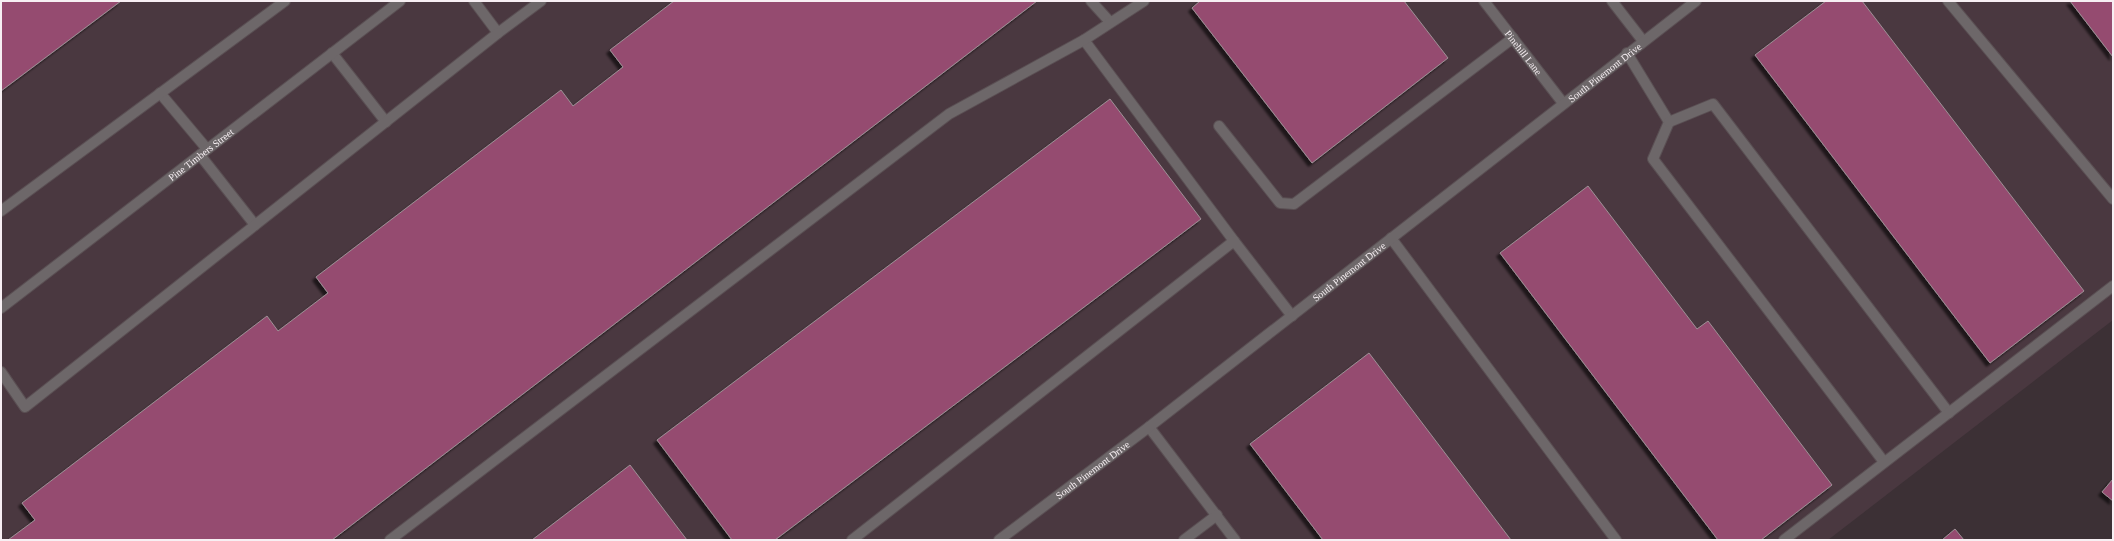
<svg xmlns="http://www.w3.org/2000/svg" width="2114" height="541" font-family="'Times New Roman',serif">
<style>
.built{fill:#4a3840}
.building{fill:#954c70;stroke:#9e9096;filter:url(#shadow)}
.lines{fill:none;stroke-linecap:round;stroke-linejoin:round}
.service-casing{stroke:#5a4f53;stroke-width:12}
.minor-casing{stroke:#5a4f53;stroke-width:12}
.tertiary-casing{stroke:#5a4f53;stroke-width:12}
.service{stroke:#6d6769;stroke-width:10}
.minor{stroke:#6d6769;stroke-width:10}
.tertiary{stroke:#6d6769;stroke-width:10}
.labels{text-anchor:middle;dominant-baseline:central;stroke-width:3;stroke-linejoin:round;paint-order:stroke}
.street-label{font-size:10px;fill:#f7eff3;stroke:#3c3035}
</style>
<defs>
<filter id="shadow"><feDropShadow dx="-3.5" dy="3.5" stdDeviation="1" flood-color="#0009"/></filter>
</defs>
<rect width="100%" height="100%" fill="#3c3035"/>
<!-- built -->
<polygon class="built" points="1,1 2113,1 2113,320 1828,540 1,540"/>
<!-- building -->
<g class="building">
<polygon points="1,1 121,1 1,91"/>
<polygon points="674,1 1037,1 332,540 8,540 35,520 22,503 267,316 278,331 328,293 316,277 561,90 573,106 623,67 610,50"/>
<polygon points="1200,1 1404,1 1448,58 1312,163 1192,8"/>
<polygon points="1826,1 1862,1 2084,291 1990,363 1755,55"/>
<polygon points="2070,1 2113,1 2113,57"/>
<polygon points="1110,99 1201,219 775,540 732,540 657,440"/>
<polygon points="1588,186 1697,329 1708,321 1832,485 1761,540 1718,540 1500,253"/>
<polygon points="1369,353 1511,540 1323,540 1250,444"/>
<polygon points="630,465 687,540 532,540"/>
<polygon points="2113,479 2113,501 2102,492"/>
<polygon points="1955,529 1964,540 1942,540"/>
</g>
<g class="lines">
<!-- service casing -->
<g class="service-casing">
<g id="service">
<polyline points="474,1 498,33 541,1"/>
<polyline points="1091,1 1110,22"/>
<polyline points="1612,1 1643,41"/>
<polyline points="1948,1 2113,199"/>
<polyline points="1084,40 1234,241"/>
<polyline points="332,53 386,122"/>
<polyline points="1627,53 1669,122 1653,159 1884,462"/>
<polyline points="160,93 207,149"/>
<polyline points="1669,122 1713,104 1949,413"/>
<polyline points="1219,126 1280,203 1294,204 1513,38"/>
<polyline points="200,155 255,225"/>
<polyline points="1,211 285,1"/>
<polyline points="1391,238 1616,540"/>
<polyline points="1,372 25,407 498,33"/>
<polyline points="1149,427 1235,540"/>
<polyline points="390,540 949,114 1084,40 1144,1"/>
<polyline points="852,540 1234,241 1292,316"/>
<polyline points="1184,540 1217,515"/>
<polyline points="1784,540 2113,286"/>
</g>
</g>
<!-- minor casing -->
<g class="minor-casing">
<g id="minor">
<path id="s1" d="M1484,1L1563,103"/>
<path id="s2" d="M1,308L400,1"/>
</g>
</g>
<!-- tertiary casing -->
<g class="tertiary-casing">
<g id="tertiary">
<path id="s3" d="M999,540L1149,427L1696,1"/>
</g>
</g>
<!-- service -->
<use href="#service" class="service"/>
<!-- minor -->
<use href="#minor" class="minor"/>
<!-- tertiary -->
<use href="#tertiary" class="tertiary"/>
</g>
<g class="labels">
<!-- street labels -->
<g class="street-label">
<text stroke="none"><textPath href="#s1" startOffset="65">Pinehill Lane</textPath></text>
<text stroke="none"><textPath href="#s3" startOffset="765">South Pinemont Drive</textPath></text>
<text stroke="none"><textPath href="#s2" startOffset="252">Pine Timbers Street</textPath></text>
<text stroke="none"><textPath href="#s3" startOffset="441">South Pinemont Drive</textPath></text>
<text stroke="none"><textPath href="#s3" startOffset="117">South Pinemont Drive</textPath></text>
</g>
</g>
<!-- border -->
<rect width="2114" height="541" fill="none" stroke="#f7eff3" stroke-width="4"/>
</svg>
